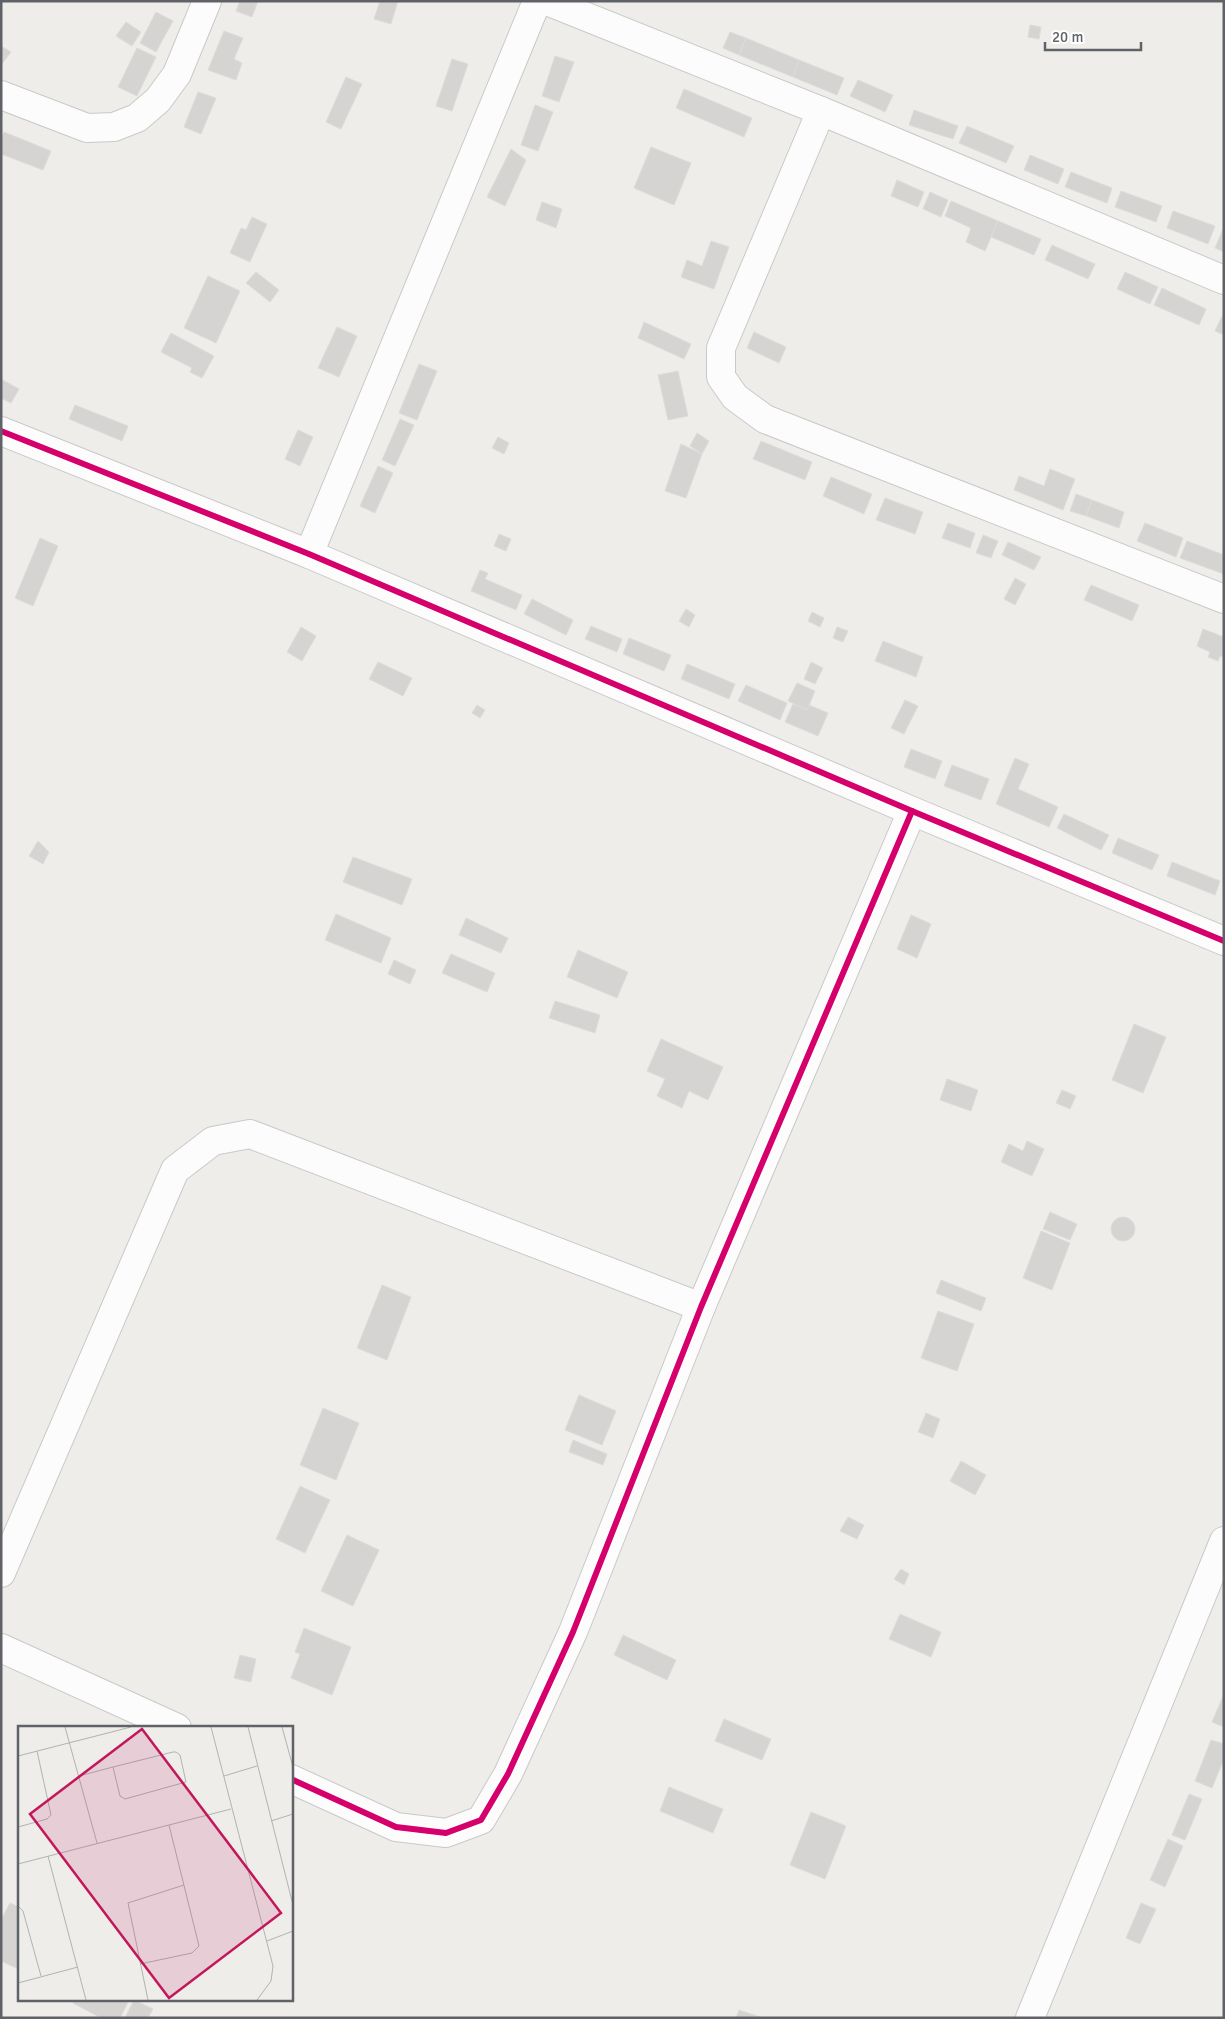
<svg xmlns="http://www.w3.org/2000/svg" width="1225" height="2019" font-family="Signika,sans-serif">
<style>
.building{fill:#d5d4d3;stroke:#dedcda}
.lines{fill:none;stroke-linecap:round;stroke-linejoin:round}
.minor-casing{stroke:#c9c9c9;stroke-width:30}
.minor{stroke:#fcfcfc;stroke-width:28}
.cycleway-casing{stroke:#fff;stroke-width:9}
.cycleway{stroke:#d6006c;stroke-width:6}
.inset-road{fill:none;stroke:#b1b2b2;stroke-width:1}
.view{fill:#c2185b;fill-opacity:0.15;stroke:#c2185b;stroke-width:2.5}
.inset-edge{fill:none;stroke:#5f6367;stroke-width:2.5}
</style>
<rect width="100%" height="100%" fill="#eeedea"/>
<!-- building -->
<g class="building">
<polygon points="240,1 258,1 252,17 236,11"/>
<polygon points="380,1 398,1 391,24 374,19"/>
<polygon points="156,12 173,21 156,52 140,43"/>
<polygon points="126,22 141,32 132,46 116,36"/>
<polygon points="1030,25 1041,27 1039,39 1028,37"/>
<polygon points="224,31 243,38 234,59 242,63 236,80 208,70"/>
<polygon points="730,32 746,38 739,55 723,48"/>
<polygon points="746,38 799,60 793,77 739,55"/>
<polygon points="1,46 11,52 1,65"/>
<polygon points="137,48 156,57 137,96 118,87"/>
<polygon points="555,56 574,62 559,102 542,96"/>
<polygon points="452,59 468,64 452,111 436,106"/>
<polygon points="799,60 844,78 837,95 793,77"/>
<polygon points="346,77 362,84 341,129 326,122"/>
<polygon points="858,80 893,95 885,112 850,96"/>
<polygon points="684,89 752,118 744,137 676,108"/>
<polygon points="198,92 216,98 201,134 184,127"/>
<polygon points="535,105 553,112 538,151 521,145"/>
<polygon points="914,110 958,126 953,139 909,125"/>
<polygon points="967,126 1014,146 1006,163 959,143"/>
<polygon points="4,132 51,151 43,170 1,154 1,139"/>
<polygon points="651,147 691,163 674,205 634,188"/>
<polygon points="511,149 526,160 505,206 487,197"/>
<polygon points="1030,155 1064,169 1058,184 1024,170"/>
<polygon points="1071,172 1112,188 1107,203 1065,187"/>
<polygon points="897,180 924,192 918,207 891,196"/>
<polygon points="1121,191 1162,206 1156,222 1115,207"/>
<polygon points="930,192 948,200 941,217 923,209"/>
<polygon points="951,201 998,221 985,251 966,242 971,228 945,216"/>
<polygon points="542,202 562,209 556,228 536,220"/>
<polygon points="1173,211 1215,226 1208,244 1167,228"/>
<polygon points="252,217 267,224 250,262 230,253 241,228 246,230"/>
<polygon points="998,221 1041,239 1034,255 991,237"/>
<polygon points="1223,229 1224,230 1224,252 1215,248"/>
<polygon points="711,241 729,247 714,289 681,277 687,260 702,266"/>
<polygon points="1052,245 1095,264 1088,279 1045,260"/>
<polygon points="256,272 279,290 270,302 246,283"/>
<polygon points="1125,272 1158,287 1150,304 1117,289"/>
<polygon points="208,276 240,291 216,343 184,328"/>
<polygon points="1162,288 1206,309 1199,325 1154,305"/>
<polygon points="1222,316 1224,317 1224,335 1215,331"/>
<polygon points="644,322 691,344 684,359 638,338"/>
<polygon points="337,327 357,336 339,377 318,368"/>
<polygon points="754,332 786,347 779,363 747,348"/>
<polygon points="171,333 214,356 202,378 190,372 192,368 161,352"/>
<polygon points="419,364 437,371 417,420 399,413"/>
<polygon points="678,371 688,416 668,420 658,375"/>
<polygon points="1,379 19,389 11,403 1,398"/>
<polygon points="75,405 128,426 122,441 69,419"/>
<polygon points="400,419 414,425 395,466 382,460"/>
<polygon points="298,430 313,437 300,466 285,459"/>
<polygon points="697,433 709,441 702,454 690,446"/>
<polygon points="498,437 509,443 504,454 492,448"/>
<polygon points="761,441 812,462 805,480 753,459"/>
<polygon points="681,444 702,454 686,498 665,491"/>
<polygon points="378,466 393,473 375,513 360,506"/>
<polygon points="1050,469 1075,479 1063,510 1014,490 1019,476 1044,486"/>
<polygon points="831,477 872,494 864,514 823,496"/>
<polygon points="1076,494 1092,500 1086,516 1070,511"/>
<polygon points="885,498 923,512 915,534 876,520"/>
<polygon points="1092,500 1124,512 1119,528 1086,516"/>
<polygon points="948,523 975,533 970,548 942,538"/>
<polygon points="1145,523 1183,538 1176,557 1137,541"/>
<polygon points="499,534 511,539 506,551 494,546"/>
<polygon points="983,535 998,541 991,558 976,553"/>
<polygon points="40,538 58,546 33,606 15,598"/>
<polygon points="1187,541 1224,555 1224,574 1180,558"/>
<polygon points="1008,542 1041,557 1034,570 1002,555"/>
<polygon points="480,570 488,573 485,579 522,595 516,610 471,591"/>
<polygon points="1015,578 1026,584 1015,605 1004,599"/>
<polygon points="1091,585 1139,605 1132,621 1084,600"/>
<polygon points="532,599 573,620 566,635 524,614"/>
<polygon points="686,609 695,615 689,627 679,621"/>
<polygon points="812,612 824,618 820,627 808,621"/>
<polygon points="591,626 622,639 617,652 585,639"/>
<polygon points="301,627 316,636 302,661 287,652"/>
<polygon points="837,627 848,631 843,642 833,638"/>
<polygon points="1203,629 1224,637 1224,657 1220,656 1218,661 1208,657 1210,652 1197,646"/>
<polygon points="629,638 671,655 664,671 623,654"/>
<polygon points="883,641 923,657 916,677 875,661"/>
<polygon points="378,662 412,678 403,696 369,679"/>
<polygon points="811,662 823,668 815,684 804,679"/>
<polygon points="687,664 735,684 729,699 681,679"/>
<polygon points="797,683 815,691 807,710 788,701"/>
<polygon points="746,685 787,703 780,720 738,701"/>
<polygon points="905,700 918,706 904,734 891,728"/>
<polygon points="793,704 807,710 809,705 828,713 818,736 785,722"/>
<polygon points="477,705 485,710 480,718 472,713"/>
<polygon points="911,749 942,761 935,779 904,767"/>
<polygon points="1015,758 1029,764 1018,789 1058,807 1049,827 996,804"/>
<polygon points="952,765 989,779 981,800 944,786"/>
<polygon points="1064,814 1109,835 1101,850 1057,828"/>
<polygon points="1118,838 1159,855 1152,870 1112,853"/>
<polygon points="38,841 49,852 43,864 29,856"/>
<polygon points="353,857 412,879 402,905 343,882"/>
<polygon points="1172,862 1220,881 1215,895 1167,876"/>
<polygon points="336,914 391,938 381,963 325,940"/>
<polygon points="911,915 931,924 917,958 897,949"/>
<polygon points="466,918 508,938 501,953 459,935"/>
<polygon points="578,950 628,972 617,998 567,977"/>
<polygon points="451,954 495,973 487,992 442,973"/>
<polygon points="394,960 416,970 410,984 388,974"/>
<polygon points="555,1001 600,1015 595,1033 549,1018"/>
<polygon points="1134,1024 1166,1037 1143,1093 1112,1080"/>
<polygon points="661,1039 723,1067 708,1100 689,1091 682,1108 657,1096 665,1079 647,1071"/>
<polygon points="947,1079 978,1090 971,1111 940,1100"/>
<polygon points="1062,1090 1076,1096 1070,1109 1056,1103"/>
<polygon points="1027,1141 1044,1149 1032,1176 1001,1162 1009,1144 1023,1151"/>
<polygon points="1050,1212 1077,1224 1070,1240 1043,1229"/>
<circle cx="1123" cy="1229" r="12"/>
<polygon points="1041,1231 1070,1243 1052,1290 1023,1278"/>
<polygon points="941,1280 986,1298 981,1311 936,1293"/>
<polygon points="382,1285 411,1297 387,1360 357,1348"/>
<polygon points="938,1311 974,1324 957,1371 921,1358"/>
<polygon points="579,1395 616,1411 602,1445 565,1430"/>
<polygon points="323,1408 359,1423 336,1480 300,1465"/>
<polygon points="926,1413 940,1419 933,1438 918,1432"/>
<polygon points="573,1440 607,1454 603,1465 569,1452"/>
<polygon points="961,1461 986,1475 975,1495 950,1481"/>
<polygon points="300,1486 330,1500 305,1553 276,1539"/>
<polygon points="848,1517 864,1525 857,1539 840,1531"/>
<polygon points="347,1535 379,1550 353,1606 321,1591"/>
<polygon points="901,1569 909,1574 904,1585 894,1579"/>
<polygon points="900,1614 941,1632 931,1657 889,1639"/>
<polygon points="304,1628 351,1647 332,1695 291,1678 300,1654 295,1652"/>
<polygon points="623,1635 676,1660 667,1680 614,1655"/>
<polygon points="240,1655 256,1659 251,1682 234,1678"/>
<polygon points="1224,1694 1224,1727 1212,1722"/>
<polygon points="724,1719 771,1739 762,1760 715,1741"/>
<polygon points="1211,1740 1224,1744 1224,1759 1212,1788 1195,1781"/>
<polygon points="669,1787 723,1809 713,1833 660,1811"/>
<polygon points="1189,1794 1202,1799 1185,1840 1172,1835"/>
<polygon points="811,1812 846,1826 825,1879 790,1865"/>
<polygon points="1168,1839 1183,1846 1165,1887 1150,1880"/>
<polygon points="10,1903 19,1907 18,1969 1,1961 1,1920"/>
<polygon points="1141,1903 1156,1909 1140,1944 1126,1938"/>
<polygon points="74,2000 129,2000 120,2018 101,2018 73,2003"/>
<polygon points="134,2000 153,2009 148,2018 125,2018"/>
<polygon points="739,2010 760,2017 736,2018"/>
</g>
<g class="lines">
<!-- minor casing -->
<g class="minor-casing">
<g id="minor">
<polyline points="547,1 821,111 1224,280"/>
<polyline points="1,95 87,128 114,127 137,118 158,100 177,74 207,1"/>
<polyline points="821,111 721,348 721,377 735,397 765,419 1224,599"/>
<polyline points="1,431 309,554 912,811 1224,941"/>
<polyline points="309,554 537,1"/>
<polyline points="1,1573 175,1170 213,1141 250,1134 701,1307"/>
<polyline points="1,1648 177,1728"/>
<polyline points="291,1779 396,1827 446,1833 481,1820 508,1774 573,1632 701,1307 912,811"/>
<polyline points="1030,2018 1224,1541"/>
</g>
</g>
<!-- minor -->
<use href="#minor" class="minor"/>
<!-- cycleway casing -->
<g class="cycleway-casing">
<g id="cycleway">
<polyline points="1,431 309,554 912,811 1224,941"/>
<polyline points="291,1779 396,1827 446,1833 481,1820 508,1774 573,1632 701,1307 912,811"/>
</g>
</g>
<!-- cycleway -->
<use href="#cycleway" class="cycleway"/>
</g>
<!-- overview -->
<g transform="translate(18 1726)">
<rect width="275" height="275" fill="#eeedea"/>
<path class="inset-road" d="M47,1L79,117M193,1L255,240L253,255L239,274M230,1L275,179M264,1L275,41M0,30L113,1M61,50L95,41L155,26H158L162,29L168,56L107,73L102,70L95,41M206,50L239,40M253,95L275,88M0,101L29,93L33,89L19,25M30,130L68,274M0,138L213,83M0,180L5,185L23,250M249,215L275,205M122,238L174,227L181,220L151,99M0,257L60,241M130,274L110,177L166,159"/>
<path class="view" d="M124,3L263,187L151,272L12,88Z"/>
<rect width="275" height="275" class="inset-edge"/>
</g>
<!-- border -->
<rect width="1225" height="2019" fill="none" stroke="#5f6367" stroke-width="5"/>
<!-- scale -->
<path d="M1045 42v8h96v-8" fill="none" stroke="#5f6367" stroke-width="2.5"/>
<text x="1052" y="42" font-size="15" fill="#5f6367" stroke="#ffffff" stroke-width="4" paint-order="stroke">20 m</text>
</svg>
